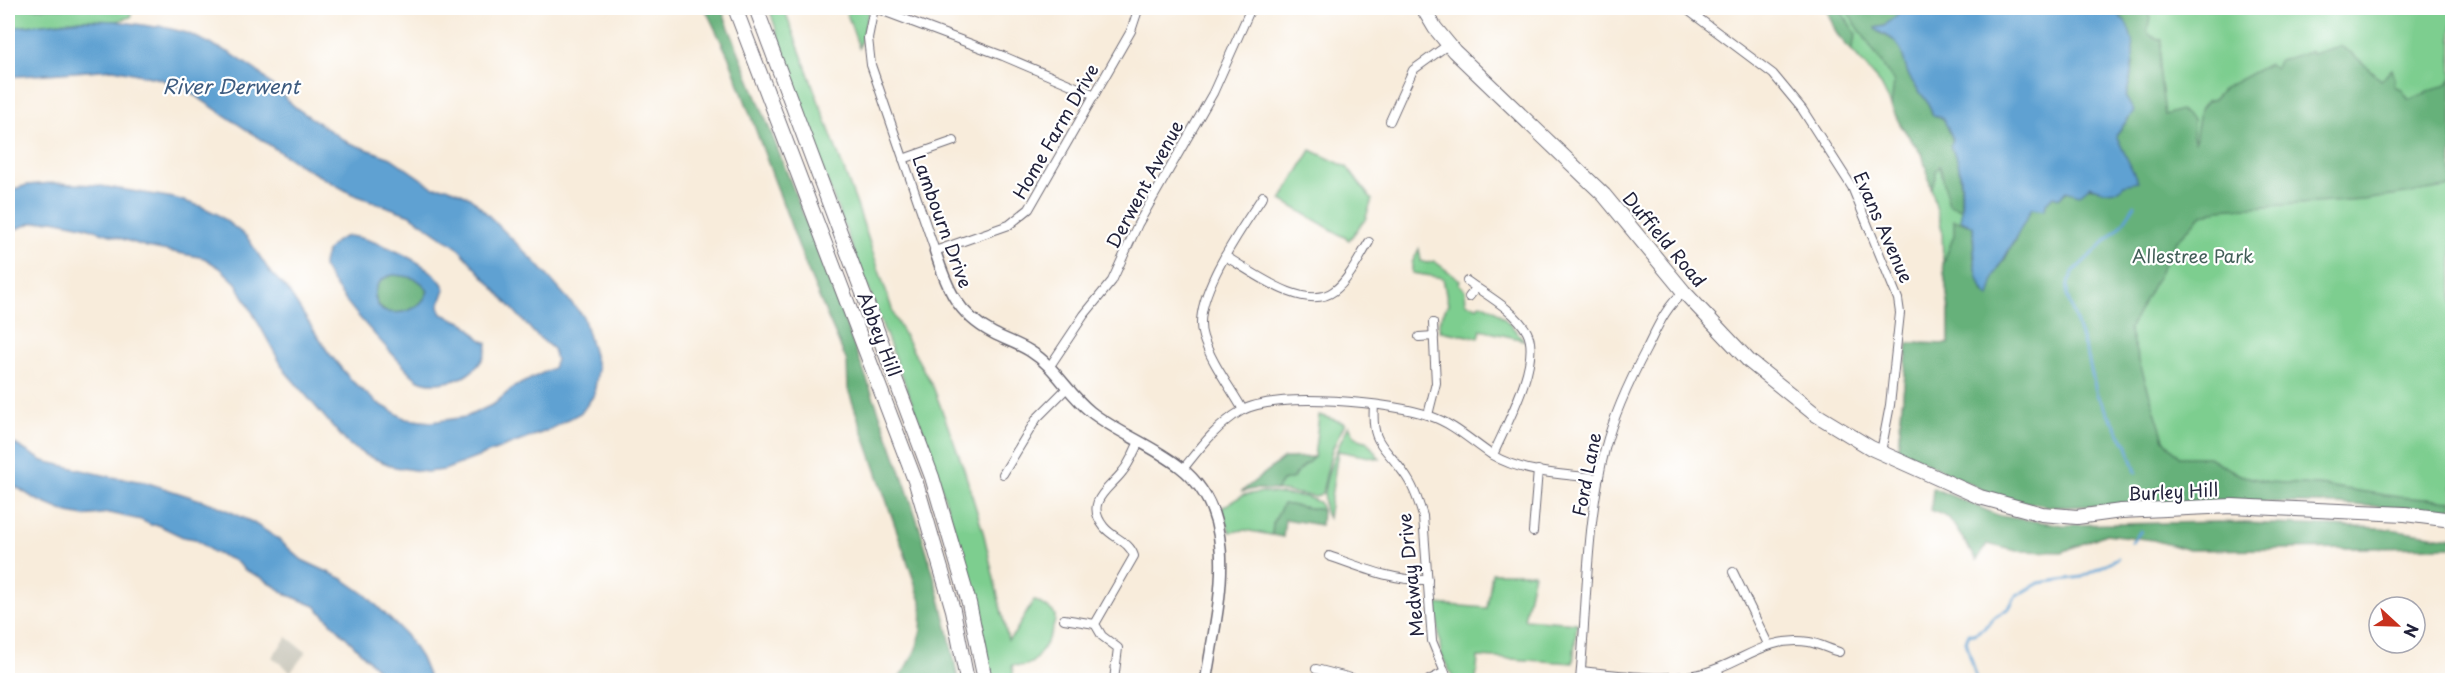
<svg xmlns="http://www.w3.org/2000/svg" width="2460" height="688" font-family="'Playpen Sans',sans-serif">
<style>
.industrial{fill:#c7c5b8}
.green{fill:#7dce8f;stroke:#507865;stroke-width:1.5}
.forest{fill:#66b17a;stroke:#446a5a;stroke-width:1.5}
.water{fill:#5ea1d2;stroke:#406286;stroke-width:1.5;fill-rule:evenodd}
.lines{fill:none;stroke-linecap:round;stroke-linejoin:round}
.stream{stroke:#5ea1d2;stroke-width:3}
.minor-casing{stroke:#6d6973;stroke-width:10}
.tertiary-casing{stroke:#6d6973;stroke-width:13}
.trunk-casing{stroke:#6d6973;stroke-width:16}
.minor{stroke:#fff;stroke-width:8}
.tertiary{stroke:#fff;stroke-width:10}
.trunk{stroke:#fff;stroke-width:14}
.labels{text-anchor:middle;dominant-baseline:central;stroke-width:4.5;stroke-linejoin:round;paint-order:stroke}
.street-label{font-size:18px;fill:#22223b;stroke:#fff}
.park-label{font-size:18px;fill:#425e58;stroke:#fff}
.water-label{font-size:20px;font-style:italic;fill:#3d5b7f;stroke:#fff}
</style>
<rect width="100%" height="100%" fill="#fff"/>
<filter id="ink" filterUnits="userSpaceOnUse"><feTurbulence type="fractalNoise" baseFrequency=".0167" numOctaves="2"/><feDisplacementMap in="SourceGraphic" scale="12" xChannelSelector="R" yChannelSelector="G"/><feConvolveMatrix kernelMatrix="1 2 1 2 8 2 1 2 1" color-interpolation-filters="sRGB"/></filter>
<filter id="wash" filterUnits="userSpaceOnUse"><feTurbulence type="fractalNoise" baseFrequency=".008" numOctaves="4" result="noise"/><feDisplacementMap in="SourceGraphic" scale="24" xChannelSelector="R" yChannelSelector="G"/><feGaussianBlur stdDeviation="1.35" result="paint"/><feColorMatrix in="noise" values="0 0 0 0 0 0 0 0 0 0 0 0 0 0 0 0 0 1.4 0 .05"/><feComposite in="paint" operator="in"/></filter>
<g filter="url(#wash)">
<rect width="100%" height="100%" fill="#f8ecdb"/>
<!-- industrial -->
<polygon class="industrial" points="287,637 306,652 291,672 272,657"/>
<!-- green -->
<g class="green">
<polygon points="8,8 131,8 131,17 116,21 82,20 8,28"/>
<path d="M769,8H784L857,205L895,318L934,389L964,469L984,535L1008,640L1014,634L1034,600C1040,604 1049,607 1054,613C1060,622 1039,658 1031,663C1025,667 1018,666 1012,665L1014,680H992L967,569L925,436L823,171Z"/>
<polygon points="845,8 870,8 859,48"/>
<polygon points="1826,8 2452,8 2452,511 2320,503 2248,502 2054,507 1898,449 1908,343 1949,344 1949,309 1943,264 1942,230 1923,156 1900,124 1880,83 1837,34"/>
<polygon points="1311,150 1347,167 1372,200 1365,220 1349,240 1281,200"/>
<path d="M1419,249L1421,261L1427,263L1434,261L1460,280L1459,284L1465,290L1466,303L1477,307L1480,304C1493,303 1515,330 1524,340L1481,330L1479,338L1440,331L1439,322L1448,304L1443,278L1412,273V263Z"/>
<polygon points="1319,415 1345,423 1332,450 1322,493 1316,497 1276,490 1282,481 1291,479 1314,457"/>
<path d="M1349,425C1353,434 1357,441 1367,441L1380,459L1338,451L1328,518C1314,495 1337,447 1349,425Z"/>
<polygon points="1263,492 1306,497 1319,502 1322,510 1283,504 1273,524 1272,535 1244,530 1230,532 1221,508 1243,495"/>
<polygon points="1492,573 1534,573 1524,619 1577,623 1573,663 1478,657 1476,680 1454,680 1441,654 1436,604 1487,608"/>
</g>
<!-- forest -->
<g class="forest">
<path d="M705,8H721C765,117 809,227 851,338C894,450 937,562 958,680H898C918,651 924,637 921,601L848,389L847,362L807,269L730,60Z"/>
<polygon points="1826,8 1839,8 1856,34 1851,51 1837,34"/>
<path d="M1845,8H1896L1899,14L1884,26L1875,28C1880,36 1889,35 1894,41C1904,50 1904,65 1909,76C1917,91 1929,99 1933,116L1943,118C1958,145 1962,178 1961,209L1949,205L1940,166L1936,171V178L1931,188L1923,156L1900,124L1891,106L1894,82Z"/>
<path d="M2115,8H2146L2150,18L2147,31L2151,36L2162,40L2159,67L2165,115L2180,110L2193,119V137L2195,141L2200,110L2207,101L2214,99L2224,88L2269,64L2275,68L2278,61L2310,51L2313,54L2340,46L2352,53L2381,80L2392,69L2395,79L2394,86L2402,89L2409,100L2449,83L2452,78V185L2447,188L2364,200L2218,209L2201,216L2176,242L2129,330L2164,439L2179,457H2209L2240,475L2269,482L2319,485L2399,497L2452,501V511L2320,503L2248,502L2054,507L2012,500L1993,495L1898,449L1908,343L1949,344V309L1943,264L1954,235V220L1973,226L1974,263L1983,292L2005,259L2032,207L2046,203L2053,196L2060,198C2077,178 2097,192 2119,190C2134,173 2123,153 2116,135L2128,120L2126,98L2133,65L2127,25Z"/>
<path d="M393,275C408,276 420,277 428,291C420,316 375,326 375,291L381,279Z"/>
<polygon points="1314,457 1294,475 1294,478 1282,481 1276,490 1254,489 1241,492 1284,458"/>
<polygon points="1933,488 2000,516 2063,525 2219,522 2382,528 2452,538 2452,547 2189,550 2153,540 2106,534 2062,552 2017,551 1987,544 1977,560 1949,518 1931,510"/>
<polygon points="1283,504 1322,510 1321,525 1285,519 1283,537 1272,535 1273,524"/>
</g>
<!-- water -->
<g class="water">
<path d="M1896,8H2115C2117,15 2125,20 2128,27C2138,50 2131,75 2126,98L2134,111L2116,135L2138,182L2124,185L2119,190L2105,191L2090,186L2079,195L2066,191L2060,198L2053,196L2046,203L2045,210L2032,208L1995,275L1989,297C1973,284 1974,247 1973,226L1961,220C1961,197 1965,166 1950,147L1953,139L1943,118L1933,116C1929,99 1917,91 1909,76C1904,65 1904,50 1894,41C1889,35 1880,35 1875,28L1884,26L1898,14Z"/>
<polygon points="82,20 116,21 156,27 159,26 187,33 230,53 257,71 295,107 347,142 391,158 433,187 447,187 470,197 538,265 583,316 598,369 594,395 582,412 549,430 444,470 426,472 395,467 365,455 347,443 285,371 236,283 220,268 204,258 147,247 83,226 53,220 32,223 8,232 8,191 27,185 53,183 95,185 174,198 200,206 217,214 247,237 270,272 287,289 328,352 351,380 376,402 406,419 431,422 466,417 494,404 514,387 553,368 556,360 553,349 535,334 458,248 410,215 352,194 298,164 188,91 160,79 114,69 8,77 8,28"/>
<path d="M349,236C374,238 436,265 445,289L439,306L442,314L466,324L480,339L487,343C487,357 477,369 465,376C454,382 430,386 419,380C411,376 406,368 399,361C372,332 343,302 323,267C323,253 334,238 349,236ZM393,275C408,276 420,277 428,291C422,310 401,316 383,311C369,298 374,279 393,275Z"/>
<polygon points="8,440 43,461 112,477 145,482 216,505 252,522 277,538 302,560 343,579 366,595 406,635 421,658 430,680 388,680 315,606 288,595 262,578 245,570 235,561 213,552 195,539 183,537 158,525 151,525 141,520 109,513 84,516 68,513 35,499 18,488 8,486"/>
</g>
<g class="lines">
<!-- stream -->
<g class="stream">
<polyline points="2135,205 2121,226 2073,272 2068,283 2067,295 2088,357 2097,395 2128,447 2136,472"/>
<polyline points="2132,542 2141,531"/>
<polyline points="1977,680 1966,641 1969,633 1974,634 1984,628 1993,618 2009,608 2015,597 2039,583 2082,577 2118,558"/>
</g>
</g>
</g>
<g filter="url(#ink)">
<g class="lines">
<!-- minor casing -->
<g class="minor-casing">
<g id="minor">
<polyline points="874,8 868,38 871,65 935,251 1009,225 1029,209 1131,31 1137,13 1135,8"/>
<polyline points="875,8 1003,56 1095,95"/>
<polyline points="1685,8 1773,74 1802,109 1852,187 1898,299 1900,313 1890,405 1881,452"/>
<polyline points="1390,121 1413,70 1449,44"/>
<polyline points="903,159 954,141"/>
<path d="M1225,256C1251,271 1305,313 1334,291C1349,280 1359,258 1369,242"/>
<path d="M1467,281C1486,295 1515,310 1527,332C1542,361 1505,427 1493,455"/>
<polyline points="1469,297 1476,288"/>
<polyline points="1419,337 1434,336"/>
<polyline points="1050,366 1084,315 1112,281 1138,224 1213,93 1251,8"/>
<path d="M1374,405C1371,444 1383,444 1403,472C1413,485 1418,500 1423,516L1432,641L1448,680"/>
<path d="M1243,410C1230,387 1211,362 1203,337C1190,299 1243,227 1263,196"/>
<polyline points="1428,415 1436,383 1433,323"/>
<path d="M1183,469C1200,448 1217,425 1241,411C1275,391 1393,402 1430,416C1454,424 1471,441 1492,455C1522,473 1564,475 1599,478"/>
<polyline points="1003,474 1037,418 1067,388"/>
<polyline points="1533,532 1538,470"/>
<path d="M1329,556C1363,568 1393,581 1428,580"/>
<polyline points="1733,572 1768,644"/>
<polyline points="1064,619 1095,624"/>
<polyline points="1316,669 1359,680"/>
<polyline points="1717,669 1722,680"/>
<path d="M1581,671C1619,675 1663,682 1700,674C1740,665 1765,635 1809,642C1819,644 1829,649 1839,652"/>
<path d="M1114,680L1118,648L1102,636L1095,624L1134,556C1129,541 1114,539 1104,527C1083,501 1111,488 1123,471C1130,463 1134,451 1139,442"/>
<polyline points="1429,680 1443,673"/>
<path d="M1580,680C1587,604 1586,524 1605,449C1614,414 1630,380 1647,348C1657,328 1666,306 1684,292"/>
</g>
</g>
<!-- tertiary casing -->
<g class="tertiary-casing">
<path id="tertiary" d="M935,251C947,288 957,314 993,333C1006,340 1019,344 1030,351C1056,367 1068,394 1091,412C1118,433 1152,445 1180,467C1245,517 1216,612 1206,680"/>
</g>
<!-- trunk casing -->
<g class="trunk-casing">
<g id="trunk">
<polyline points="735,8 916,483 953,610 967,680"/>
<polyline points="756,8 932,477 969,603 985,680"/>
<polyline points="1423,8 1435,28 1454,51 1604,195 1684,292 1749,361 1815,414 1871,448 1980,497 2042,514 2077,517 2121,511 2232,506 2405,514 2452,520"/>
</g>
</g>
<!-- minor -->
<use href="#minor" class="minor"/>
<!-- tertiary -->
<use href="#tertiary" class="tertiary"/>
<!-- trunk -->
<use href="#trunk" class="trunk"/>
</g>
</g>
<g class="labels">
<!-- street labels -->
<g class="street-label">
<text transform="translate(1055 131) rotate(-60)">Home Farm Drive</text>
<text transform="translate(1144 184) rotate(-62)">Derwent Avenue</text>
<text transform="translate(943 221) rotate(70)">Lambourn Drive</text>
<text transform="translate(1884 227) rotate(66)">Evans Avenue</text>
<text transform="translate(1665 239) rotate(50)">Duffield Road</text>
<text transform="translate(880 334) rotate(69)">Abbey Hill</text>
<text transform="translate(1586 474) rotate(-79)">Ford Lane</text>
<text transform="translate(2173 491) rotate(-3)">Burley Hill</text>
<text transform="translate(1410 575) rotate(-96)">Medway Drive</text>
</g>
<!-- park labels -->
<g class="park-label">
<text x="2193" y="255">Allestree Park</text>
</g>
<!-- water labels -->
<g class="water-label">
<text x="231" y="86">River Derwent</text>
</g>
</g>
<!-- margin -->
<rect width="2460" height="688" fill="none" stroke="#fff" stroke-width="30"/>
<!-- north arrow -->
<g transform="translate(2397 625) rotate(112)"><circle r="28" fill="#ffffff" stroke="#a7a7b1" stroke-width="1.5"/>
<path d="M0-4.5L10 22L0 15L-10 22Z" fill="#c8321e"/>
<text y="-9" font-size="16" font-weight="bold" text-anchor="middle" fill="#22223b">N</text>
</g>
</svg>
